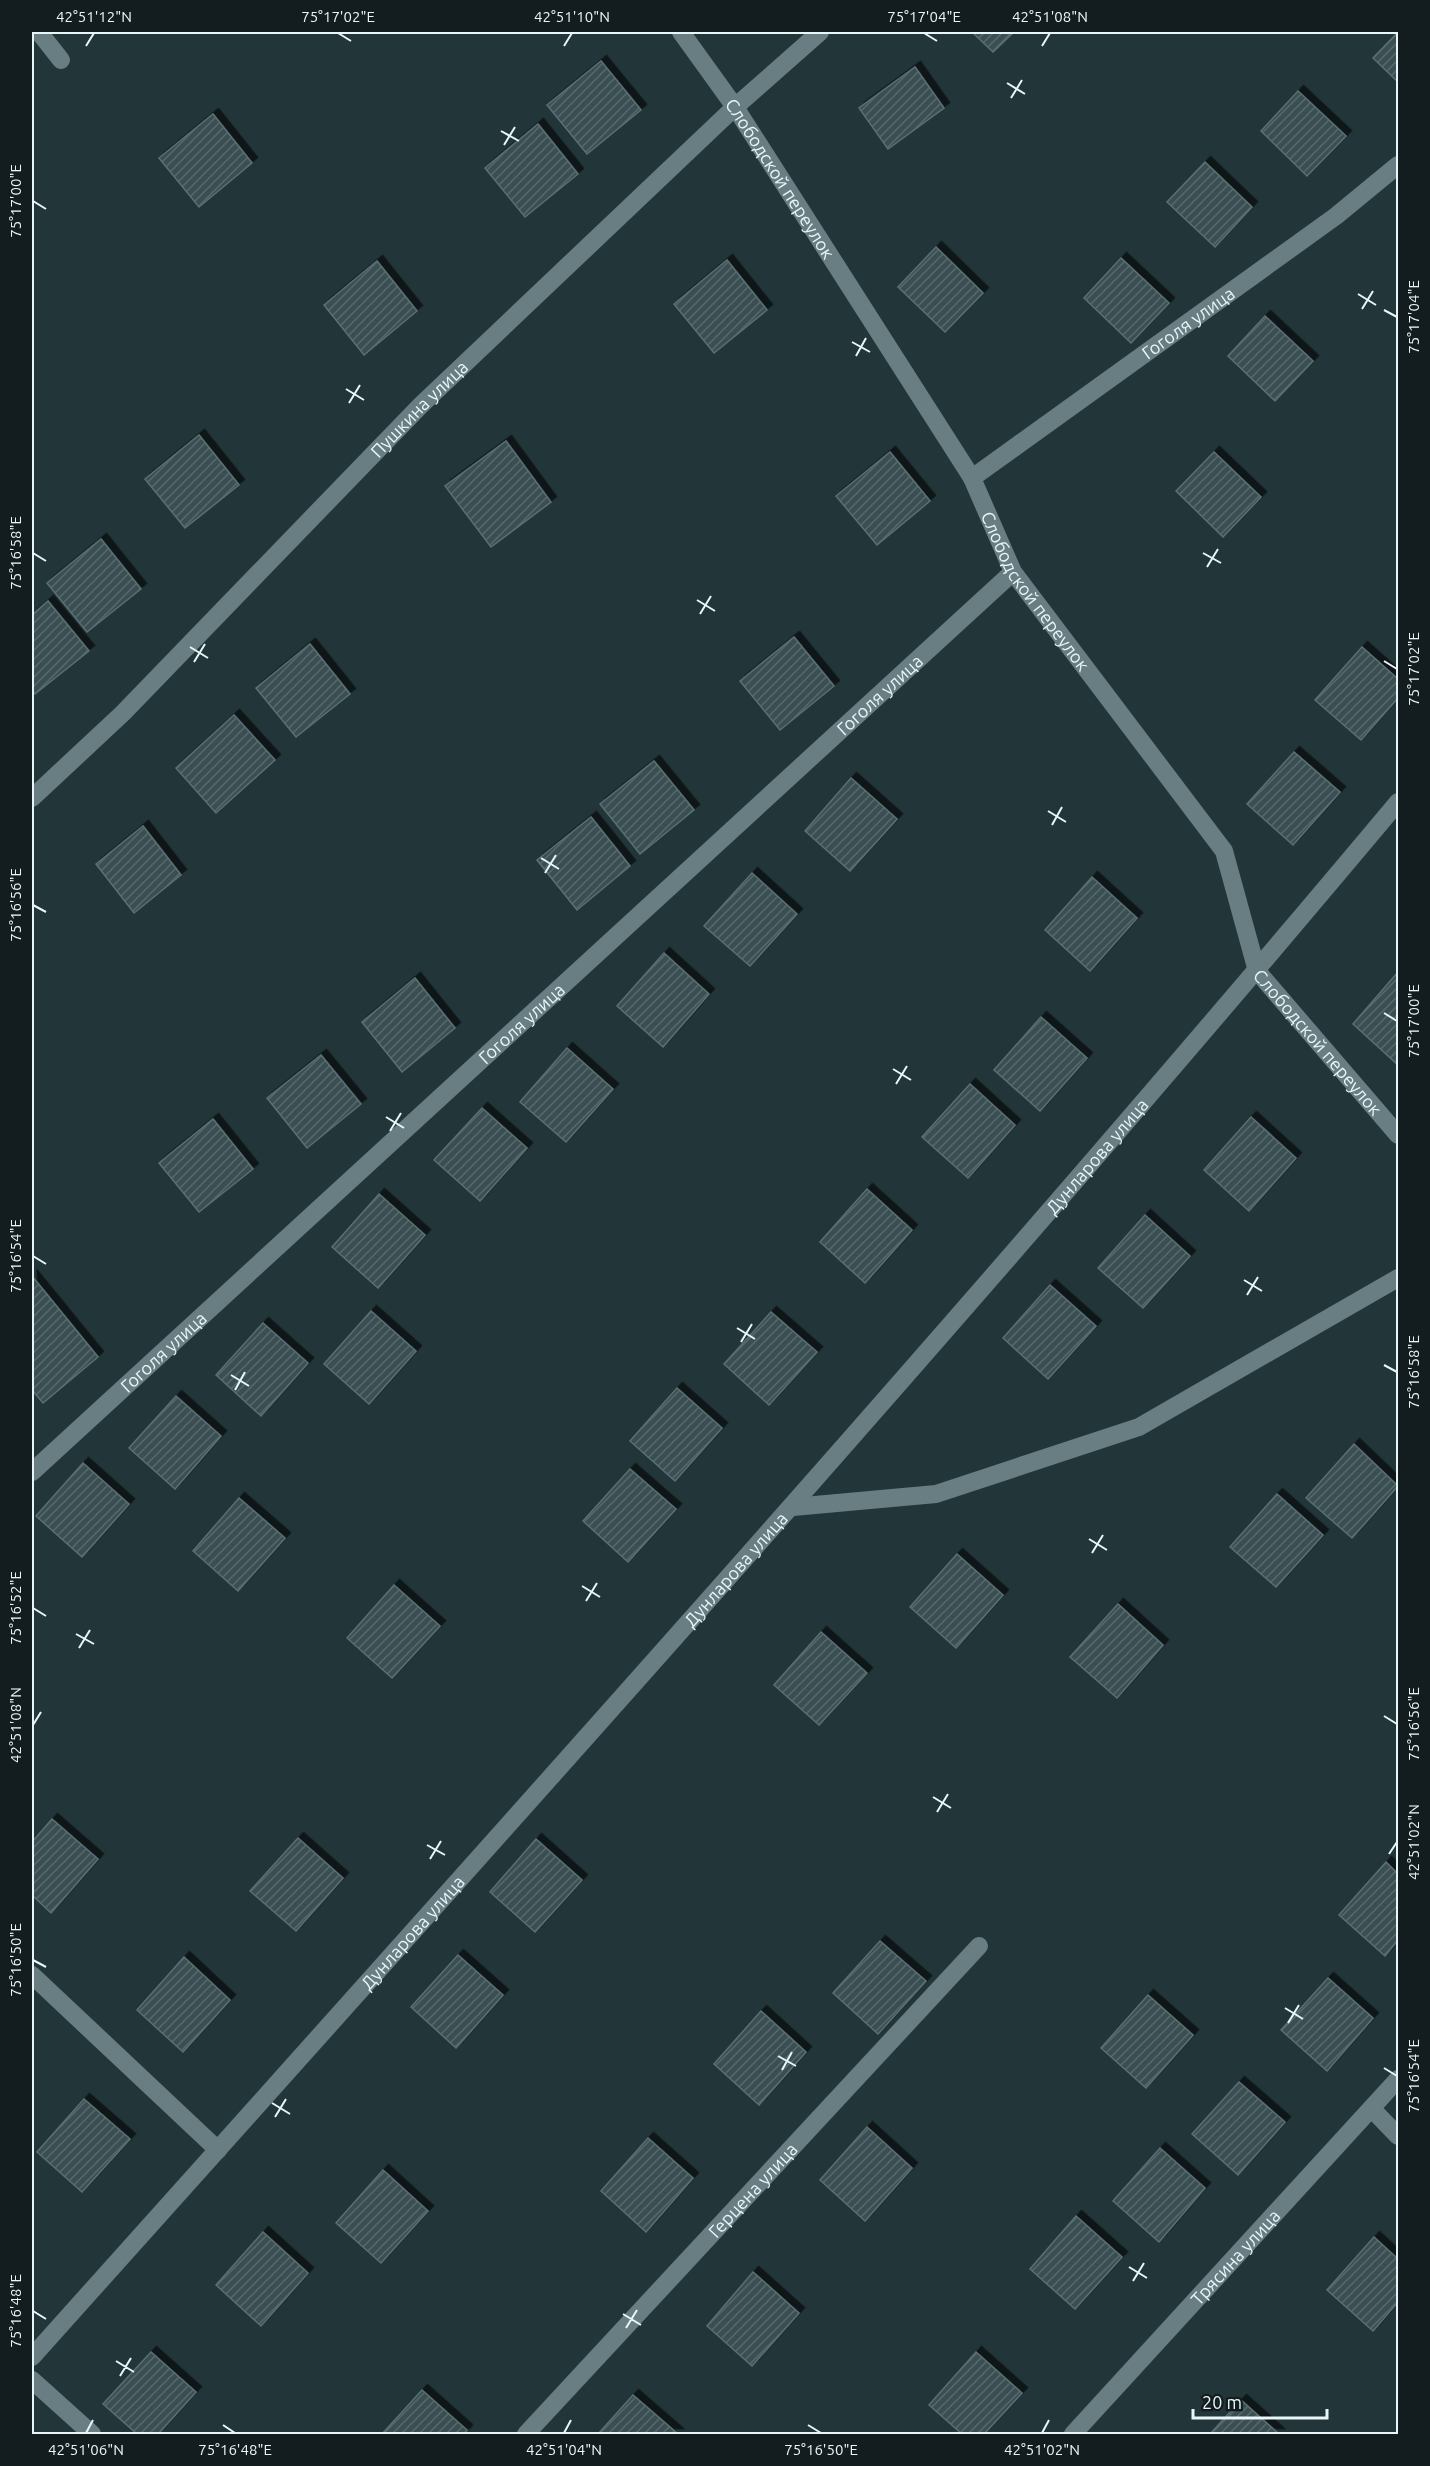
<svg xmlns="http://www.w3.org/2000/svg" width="1430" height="2466" font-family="Ubuntu,sans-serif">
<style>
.building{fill:url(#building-hatch);stroke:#5a6f74;stroke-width:1.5;filter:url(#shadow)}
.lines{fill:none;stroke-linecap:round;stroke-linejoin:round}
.minor{stroke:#687e83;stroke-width:18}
.ticks{fill:none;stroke:#e9f6f8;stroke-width:2}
.labels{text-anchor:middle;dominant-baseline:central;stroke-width:4.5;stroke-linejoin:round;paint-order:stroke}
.street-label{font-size:18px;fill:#e9f6f8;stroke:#131c1e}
.neatline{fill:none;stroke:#e9f6f8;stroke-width:2}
.ticks-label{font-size:15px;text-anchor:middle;fill:#e9f6f8}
</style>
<defs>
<pattern id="building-hatch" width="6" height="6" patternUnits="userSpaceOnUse" patternTransform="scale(1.5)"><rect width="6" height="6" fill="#3a4f53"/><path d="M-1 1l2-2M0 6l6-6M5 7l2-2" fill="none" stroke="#56696c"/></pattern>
<filter id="shadow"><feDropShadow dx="5.5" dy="-5.5" stdDeviation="0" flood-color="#0009"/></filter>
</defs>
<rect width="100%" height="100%" fill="#22363a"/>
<!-- building -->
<g class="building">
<polygon points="972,32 1014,32 993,52"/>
<polygon points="1398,32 1398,82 1373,58"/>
<polygon points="601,61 641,110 587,154 547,105"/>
<polygon points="915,67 944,108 888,149 859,108"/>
<polygon points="1298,91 1346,136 1307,176 1261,131"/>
<polygon points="213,114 252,163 199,207 159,158"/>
<polygon points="538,124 578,174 525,217 485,168"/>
<polygon points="1205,162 1252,207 1215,247 1167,202"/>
<polygon points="936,247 983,293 945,332 898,287"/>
<polygon points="1121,258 1169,303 1131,343 1084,298"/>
<polygon points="727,260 767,310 714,353 674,304"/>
<polygon points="377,261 417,311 364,355 324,305"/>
<polygon points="1265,316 1313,361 1275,401 1228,356"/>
<polygon points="199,435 239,485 185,528 145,479"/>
<polygon points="506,441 551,502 491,547 445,486"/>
<polygon points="890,452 930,501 877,545 836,496"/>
<polygon points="1214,452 1261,497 1223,537 1176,491"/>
<polygon points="101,539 141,589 87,632 47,583"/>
<polygon points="48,601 89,651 35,694 32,690 32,615"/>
<polygon points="794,637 834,686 780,730 740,681"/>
<polygon points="310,644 350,694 296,737 256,688"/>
<polygon points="1362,647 1398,679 1398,698 1361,740 1315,700"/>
<polygon points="234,715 275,760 216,813 176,768"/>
<polygon points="1294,752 1340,792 1293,845 1247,804"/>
<polygon points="654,761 694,810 640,854 600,804"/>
<polygon points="851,778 897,819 850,871 805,831"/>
<polygon points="591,817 630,866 577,910 537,860"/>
<polygon points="143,826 181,875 134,913 96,864"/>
<polygon points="752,873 797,914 750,966 704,926"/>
<polygon points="1092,877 1137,918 1090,971 1045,930"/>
<polygon points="664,953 709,994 663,1047 617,1006"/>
<polygon points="1398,972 1398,1065 1353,1024"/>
<polygon points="415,978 455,1028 402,1072 362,1022"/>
<polygon points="1041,1017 1087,1058 1040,1111 994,1070"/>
<polygon points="567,1048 613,1089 566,1142 520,1102"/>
<polygon points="321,1055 361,1104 307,1148 267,1098"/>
<polygon points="970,1084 1015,1125 968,1178 922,1137"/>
<polygon points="482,1108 527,1148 480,1201 434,1160"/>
<polygon points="1251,1117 1296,1158 1249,1211 1204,1170"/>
<polygon points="213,1119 253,1169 199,1212 159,1163"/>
<polygon points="867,1189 912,1230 865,1283 820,1242"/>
<polygon points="379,1194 425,1235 378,1288 332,1247"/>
<polygon points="1145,1215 1190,1256 1143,1308 1098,1268"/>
<polygon points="32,1276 98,1357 43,1403 32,1390"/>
<polygon points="1050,1285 1096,1326 1048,1379 1003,1338"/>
<polygon points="371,1311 416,1351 369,1404 324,1364"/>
<polygon points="771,1312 817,1352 769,1405 724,1364"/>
<polygon points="263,1323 308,1363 261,1416 216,1375"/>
<polygon points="677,1388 722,1428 675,1481 630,1441"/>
<polygon points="176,1396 221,1436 175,1489 129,1448"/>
<polygon points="1354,1444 1398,1486 1352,1538 1306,1498"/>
<polygon points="83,1463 129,1504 82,1557 36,1516"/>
<polygon points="630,1469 676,1509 628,1562 583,1521"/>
<polygon points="1277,1494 1323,1535 1276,1587 1230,1547"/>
<polygon points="239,1498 285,1538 238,1591 193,1551"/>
<polygon points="957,1554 1003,1595 956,1648 910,1607"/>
<polygon points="394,1585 440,1626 392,1678 347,1638"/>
<polygon points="1118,1604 1163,1645 1117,1698 1070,1657"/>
<polygon points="821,1632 867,1673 819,1725 774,1685"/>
<polygon points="52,1819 98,1859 51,1913 32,1895 32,1842"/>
<polygon points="298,1838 343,1878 296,1931 250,1891"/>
<polygon points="536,1839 582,1880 535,1932 490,1892"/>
<polygon points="1386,1862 1398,1874 1398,1940 1385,1956 1339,1915"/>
<polygon points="880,1941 926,1981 878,2034 833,1993"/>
<polygon points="458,1955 503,1995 456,2048 411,2007"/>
<polygon points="184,1957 230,2000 183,2052 137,2010"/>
<polygon points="1328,1978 1373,2018 1327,2071 1281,2030"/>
<polygon points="1148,1995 1193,2035 1146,2088 1101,2048"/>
<polygon points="761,2011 806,2052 759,2105 714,2064"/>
<polygon points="1239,2082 1285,2122 1238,2175 1192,2134"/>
<polygon points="84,2099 130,2139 82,2192 37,2152"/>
<polygon points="867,2127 912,2168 865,2221 820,2180"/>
<polygon points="648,2138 693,2178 646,2232 601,2191"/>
<polygon points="1160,2148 1205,2188 1159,2242 1113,2201"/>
<polygon points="383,2170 428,2211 381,2263 336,2223"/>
<polygon points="1076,2216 1122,2257 1075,2309 1030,2269"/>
<polygon points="263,2232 308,2273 261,2326 216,2285"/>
<polygon points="1374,2237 1398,2259 1398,2302 1373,2331 1327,2290"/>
<polygon points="753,2272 799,2313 752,2366 707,2326"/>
<polygon points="151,2352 196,2392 158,2434 137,2434 103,2404"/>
<polygon points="976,2352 1022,2393 984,2434 962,2434 929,2405"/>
<polygon points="422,2390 467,2430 464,2434 382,2434"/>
<polygon points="633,2395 678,2434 598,2434"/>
<polygon points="1241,2400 1279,2434 1210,2434"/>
</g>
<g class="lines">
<!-- minor -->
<g class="minor">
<polyline points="39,32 61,60"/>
<path id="s1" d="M681,32L735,107L972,478L1013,572L1224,851L1257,971L1398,1135"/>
<path id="s2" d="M972,478L1336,216L1398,165"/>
<path id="s3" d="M32,798L123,713L421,405L735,107L820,32"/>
<path id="s4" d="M32,1472L1013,572"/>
<polyline points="793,1507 936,1494 1139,1427 1398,1278"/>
<polyline points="32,1975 218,2150"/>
<polyline points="1372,2109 1398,2136"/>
<path id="s5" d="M32,2357C492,1843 955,1331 1398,802"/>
<polyline points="32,2380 92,2434"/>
<path id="s6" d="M526,2434L979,1946"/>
<path id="s7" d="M1073,2434L1398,2079"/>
</g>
</g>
<!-- ticks -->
<path class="ticks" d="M338,33L351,41M924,33L937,41M86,46L94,33M564,46L572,33M1042,46L1050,33M1007,83L1025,94M1011,98L1022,80M501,131L519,141M504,145L515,127M33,201L46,209M1358,294L1376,305M1362,309L1373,291M1384,310L1397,317M852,342L870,352M856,356L866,338M346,389L364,400M349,403L360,385M33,553L46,561M1203,553L1221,563M1207,567L1218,549M697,600L715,611M700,614L711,596M190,647L208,658M1384,661L1397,669M194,662L205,644M1048,811L1066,822M1052,825L1062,807M541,858L559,869M545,873L556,855M33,905L46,912M1384,1013L1397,1021M893,1069L911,1080M896,1084L907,1066M386,1117L404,1128M390,1131L401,1113M33,1256L46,1264M1244,1280L1262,1291M1247,1295L1258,1277M737,1328L755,1339M741,1342L752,1324M1384,1365L1397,1372M231,1375L249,1386M235,1390L245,1372M1089,1539L1107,1550M1092,1553L1103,1535M582,1586L600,1597M586,1601L597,1583M33,1608L46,1616M76,1634L94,1644M79,1648L90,1630M1384,1716L1397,1724M33,1725L41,1712M933,1797L951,1808M937,1812L948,1794M427,1845L445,1855M1389,1854L1397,1842M430,1859L441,1841M33,1960L46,1967M1285,2008L1303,2019M1288,2023L1299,2005M778,2056L796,2066M1384,2068L1397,2076M782,2070L792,2052M272,2103L290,2114M275,2117L286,2099M1129,2267L1147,2278M1133,2281L1144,2263M33,2311L46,2319M623,2314L641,2325M626,2328L637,2310M116,2361L134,2372M120,2376L131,2358M223,2425L235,2433M808,2425L821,2433M86,2433L93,2420M564,2433L571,2420M1042,2433L1049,2420"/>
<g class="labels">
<!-- street labels -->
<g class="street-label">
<text stroke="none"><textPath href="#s1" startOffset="177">Слободской переулок</textPath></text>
<text stroke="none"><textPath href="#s2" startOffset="266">Гоголя улица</textPath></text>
<text stroke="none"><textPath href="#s3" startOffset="549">Пушкина улица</textPath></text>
<text stroke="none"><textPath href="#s1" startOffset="663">Слободской переулок</textPath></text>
<text stroke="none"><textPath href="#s4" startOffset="1150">Гоголя улица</textPath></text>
<text stroke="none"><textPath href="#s4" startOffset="664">Гоголя улица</textPath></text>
<text stroke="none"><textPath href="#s1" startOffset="1203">Слободской переулок</textPath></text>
<text stroke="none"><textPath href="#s5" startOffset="1605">Дунларова улица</textPath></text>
<text stroke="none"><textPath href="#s4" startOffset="178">Гоголя улица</textPath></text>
<text stroke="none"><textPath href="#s5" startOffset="1056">Дунларова улица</textPath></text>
<text stroke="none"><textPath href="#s5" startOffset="570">Дунларова улица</textPath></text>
<text stroke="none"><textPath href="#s6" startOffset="333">Герцена улица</textPath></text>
<text stroke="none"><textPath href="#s7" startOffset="240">Трясина улица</textPath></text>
</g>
</g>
<!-- border -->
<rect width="1430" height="2466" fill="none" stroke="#131c1e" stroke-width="66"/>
<!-- scale -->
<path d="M1193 2409v9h134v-9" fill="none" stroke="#e9f6f8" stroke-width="3"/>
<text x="1202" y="2409" font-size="18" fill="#e9f6f8" stroke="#131c1e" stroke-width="4.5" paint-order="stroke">20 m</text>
<rect x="33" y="33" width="1364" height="2400" class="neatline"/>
<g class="ticks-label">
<text x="94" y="22">42°51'12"N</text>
<text x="338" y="22">75°17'02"E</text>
<text x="572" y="22">42°51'10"N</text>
<text x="924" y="22">75°17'04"E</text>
<text x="1050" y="22">42°51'08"N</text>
<text transform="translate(16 201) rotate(-90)" y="5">75°17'00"E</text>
<text transform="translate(1414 317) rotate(-90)" y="5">75°17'04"E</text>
<text transform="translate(16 553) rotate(-90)" y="5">75°16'58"E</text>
<text transform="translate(1414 669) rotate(-90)" y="5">75°17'02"E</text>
<text transform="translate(16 905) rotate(-90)" y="5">75°16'56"E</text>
<text transform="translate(1414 1021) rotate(-90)" y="5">75°17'00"E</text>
<text transform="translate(16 1256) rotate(-90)" y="5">75°16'54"E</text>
<text transform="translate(1414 1372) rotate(-90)" y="5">75°16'58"E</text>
<text transform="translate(16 1608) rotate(-90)" y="5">75°16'52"E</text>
<text transform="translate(1414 1724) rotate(-90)" y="5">75°16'56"E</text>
<text transform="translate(16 1725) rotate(-90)" y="5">42°51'08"N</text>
<text transform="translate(1414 1842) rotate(-90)" y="5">42°51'02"N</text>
<text transform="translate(16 1960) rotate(-90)" y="5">75°16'50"E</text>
<text transform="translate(1414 2076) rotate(-90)" y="5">75°16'54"E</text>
<text transform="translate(16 2311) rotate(-90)" y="5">75°16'48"E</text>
<text x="86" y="2455">42°51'06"N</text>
<text x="235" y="2455">75°16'48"E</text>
<text x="564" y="2455">42°51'04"N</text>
<text x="821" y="2455">75°16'50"E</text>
<text x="1042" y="2455">42°51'02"N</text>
</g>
</svg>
